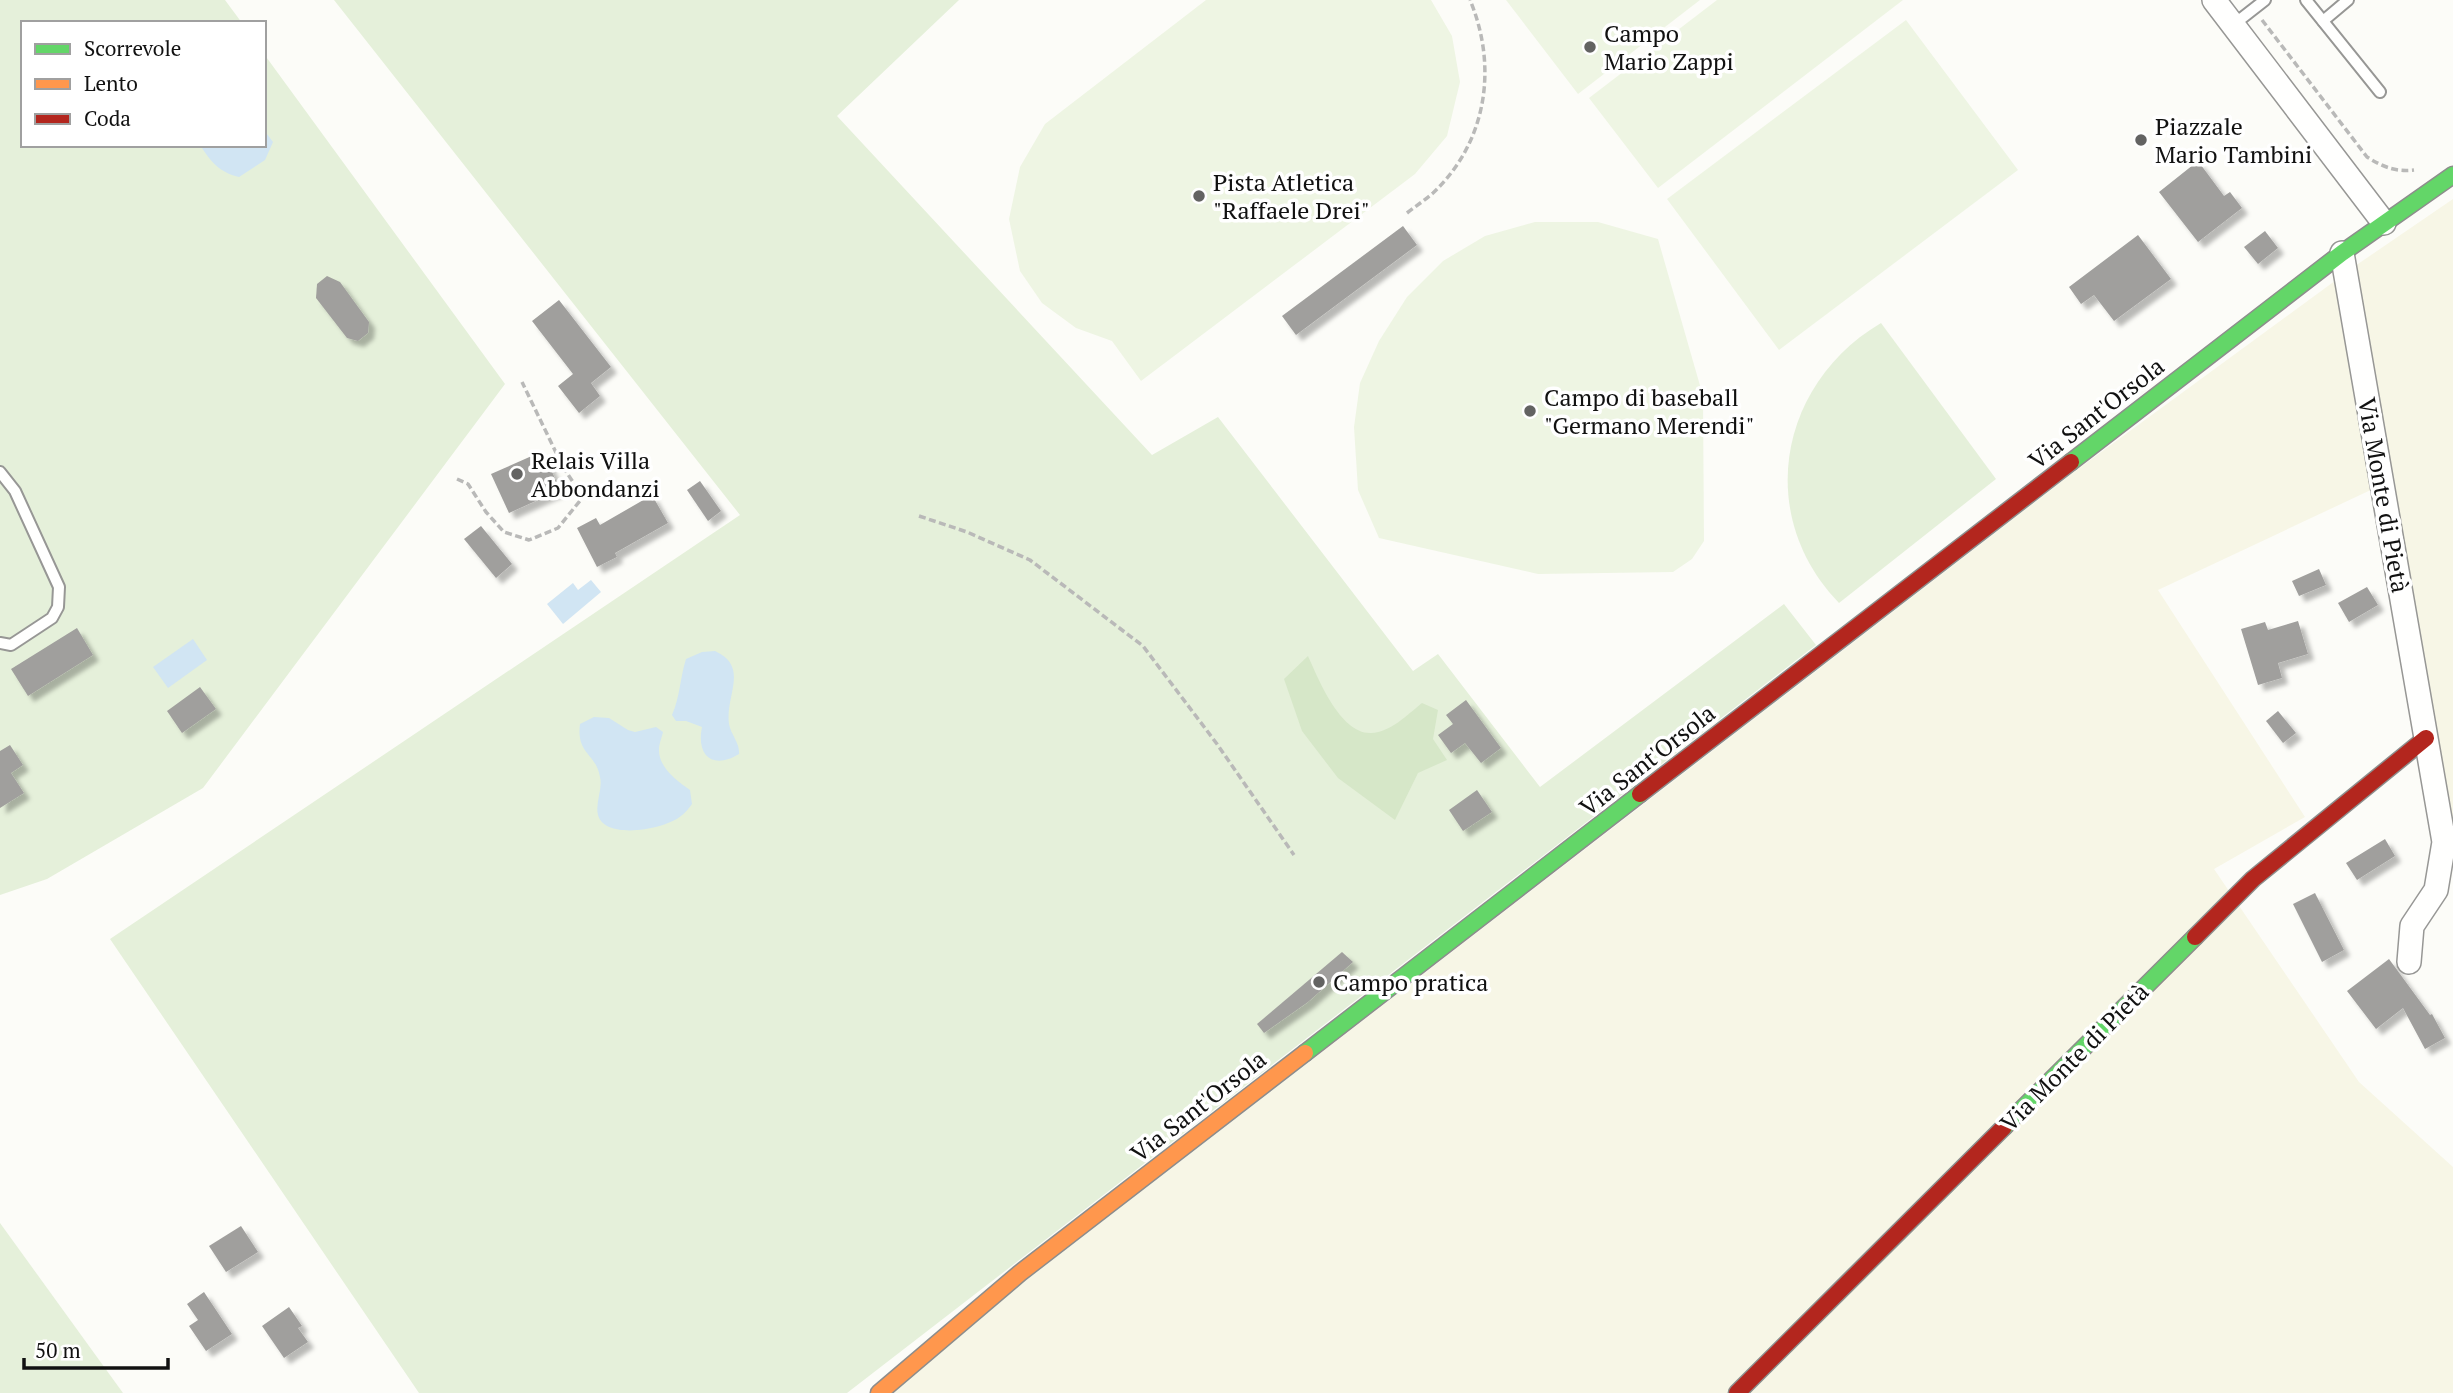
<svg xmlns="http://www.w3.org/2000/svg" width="2453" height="1393" font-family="'PT Serif',serif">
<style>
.farmland{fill:#f7f6e6}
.green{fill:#e5f0da}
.forest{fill:#d6e7c8}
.pitch{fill:#eef5e3}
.water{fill:#d1e5f3}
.building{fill:#a09f9d;filter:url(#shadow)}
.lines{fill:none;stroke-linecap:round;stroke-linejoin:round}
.lane-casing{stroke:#979795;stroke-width:14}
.street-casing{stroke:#979795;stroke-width:26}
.fast-casing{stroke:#8d8d8c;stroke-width:19}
.slow-casing{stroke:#8d8d8c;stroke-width:19}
.jam-casing{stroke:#8d8d8c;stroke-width:19}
.path{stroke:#b9b9b8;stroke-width:3.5;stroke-dasharray:7 3.5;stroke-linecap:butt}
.lane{stroke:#fffffe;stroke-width:10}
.street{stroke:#fffffe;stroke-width:23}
.fast{stroke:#63d668;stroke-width:16}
.slow{stroke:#ff974d;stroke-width:16}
.jam{stroke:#b3261e;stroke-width:16}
.poi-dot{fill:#636362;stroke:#fff;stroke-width:2.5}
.labels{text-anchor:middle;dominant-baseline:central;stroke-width:7;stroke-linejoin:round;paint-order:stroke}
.poi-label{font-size:24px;fill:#111;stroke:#fff;text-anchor:start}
.street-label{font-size:24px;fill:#111;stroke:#fff}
</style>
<defs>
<filter id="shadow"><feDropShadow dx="6" dy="6" stdDeviation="2" flood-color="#0004"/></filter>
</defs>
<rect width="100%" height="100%" fill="#fcfcf8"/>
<!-- farmland -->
<polygon class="farmland" points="2453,199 2453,868 2392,480 2158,590 2305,817 2214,869 2359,1082 2453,1167 2453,1393 880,1393 2078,469 2358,264"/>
<!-- green -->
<g class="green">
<polygon points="0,0 225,0 242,23 23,23 23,145 264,145 264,54 505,384 203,788 47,879 0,895"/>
<polygon points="334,0 959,0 837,116 1152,455 1218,417 1413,671 1438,654 1540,787 1784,604 1816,645 847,1393 419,1393 110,939 740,515"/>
<path d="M1881,323L1996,479L1839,603C1754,515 1779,383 1881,323Z"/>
<polygon points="0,1223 123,1393 0,1393"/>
</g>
<!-- forest -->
<path class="forest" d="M1308,656C1318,678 1340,734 1371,733C1391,732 1407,715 1422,703L1438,710L1433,739L1447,760L1418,773L1395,820L1338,778L1302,731L1284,679Z"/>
<!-- pitch -->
<g class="pitch">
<polygon points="1206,0 1431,0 1452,36 1460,82 1447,136 1415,174 1141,381 1112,341 1076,328 1042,303 1020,271 1009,219 1020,167 1045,124"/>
<polygon points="1506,0 1700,0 1578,94"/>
<polygon points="1717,0 1903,0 1658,188 1589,98"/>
<polygon points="1906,20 2018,170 1779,350 1667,199"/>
<polygon points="1535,222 1598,222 1658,239 1703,396 1704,541 1692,559 1673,572 1538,574 1379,538 1358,490 1354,427 1360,383 1379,341 1407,297 1443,261 1485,236"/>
</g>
<!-- water -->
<g class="water">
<path d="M264,130L273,142L265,160L239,177C219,172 211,162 200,145H264Z"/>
<polygon points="591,580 601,592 563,624 547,604 573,583 578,590"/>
<polygon points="193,639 207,660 168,688 153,667"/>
<path d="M715,651C750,667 725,695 729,724C731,735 740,743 739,754C713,770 696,756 702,727L686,721H676L672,715C680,697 680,678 686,659L702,652Z"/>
<path d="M594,717L609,718L628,730L635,732L656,727L663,732C662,737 659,744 659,749C658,767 677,781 690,790L692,804C689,808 685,813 681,816C666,829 605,841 598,815C595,802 603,789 600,777C596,753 576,754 580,724Z"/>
</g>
<!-- building -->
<g class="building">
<polygon points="2198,161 2224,196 2230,192 2242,208 2198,242 2159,192"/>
<polygon points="1403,226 1417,245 1296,335 1282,316"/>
<polygon points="2265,231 2278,248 2258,264 2244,247"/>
<polygon points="2138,235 2171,279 2114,321 2094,295 2081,304 2069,287"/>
<polygon points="327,276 340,282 369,322 368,333 358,341 347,338 316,298 317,284"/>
<polygon points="559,300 611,367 591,383 600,396 579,413 558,386 573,374 532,321"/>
<polygon points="543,451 560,490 509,513 491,474"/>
<polygon points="700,481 721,511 708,521 687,490"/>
<polygon points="652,495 668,523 615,553 617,557 597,567 577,528 596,518 600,525"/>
<polygon points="481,526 512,564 496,578 464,539"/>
<polygon points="2319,569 2326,585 2299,596 2292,581"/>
<polygon points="2367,587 2378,605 2349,622 2338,603"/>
<polygon points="2298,621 2308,654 2278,663 2282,678 2258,685 2241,629 2265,622 2268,630"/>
<polygon points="77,628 93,655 28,696 11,669"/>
<polygon points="200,687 216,709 182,733 167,711"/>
<polygon points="1466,700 1501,748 1481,763 1465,743 1451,753 1438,735 1453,724 1446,715"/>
<polygon points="2278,711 2296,733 2283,743 2266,721"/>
<polygon points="10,745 23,765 11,773 24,793 0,808 0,751"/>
<polygon points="1477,790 1492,812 1463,831 1449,810"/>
<polygon points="2385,839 2395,856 2357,880 2346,863"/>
<polygon points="2315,893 2344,950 2322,962 2293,904"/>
<polygon points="1342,952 1353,962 1308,1002 1264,1033 1257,1024"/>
<polygon points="2389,959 2430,1015 2432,1014 2445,1038 2425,1049 2403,1008 2376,1029 2347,991"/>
<polygon points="241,1226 258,1252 226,1272 209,1246"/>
<polygon points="204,1292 232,1334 206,1351 189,1326 198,1320 187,1304"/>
<polygon points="289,1307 302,1326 298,1328 308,1342 284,1358 262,1326"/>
</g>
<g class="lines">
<!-- lane casing -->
<g class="lane-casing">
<g id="lane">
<polyline points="2306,0 2380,92"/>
<polyline points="2323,21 2348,0"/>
<polyline points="2233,25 2265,0"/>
<polyline points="0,472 15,491 59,587 58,607 52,618 11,645 0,643"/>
</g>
</g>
<!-- street casing -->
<g class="street-casing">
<g id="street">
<polyline points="2214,0 2384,223"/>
<polyline points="2342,253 2444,842 2436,890 2412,926 2409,962"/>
</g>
</g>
<!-- fast casing -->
<g class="fast-casing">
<g id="fast">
<polyline points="2071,462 2342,253 2453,175"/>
<polyline points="1305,1053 1640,794"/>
<polyline points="2004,1127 2195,937"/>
</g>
</g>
<!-- slow casing -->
<g class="slow-casing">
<polyline id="slow" points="879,1393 1020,1273 1305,1053"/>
</g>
<!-- jam casing -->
<g class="jam-casing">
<g id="jam">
<polyline points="1640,794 2071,462"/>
<polyline points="2195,937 2253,879 2426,738"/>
<polyline points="1737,1393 2004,1127"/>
</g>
</g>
<!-- path -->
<g class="path">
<path d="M2262,20L2367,157C2383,167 2395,172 2414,170"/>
<path d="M1407,213C1416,206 1425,200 1433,193C1487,142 1498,67 1470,0"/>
<polyline points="457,479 468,484 486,512 504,532 529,540 558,528 583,497 563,467 522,382"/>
<polyline points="919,516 967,532 1030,560 1143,646 1217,744 1294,855"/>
</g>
<!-- lane -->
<use href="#lane" class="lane"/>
<!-- street -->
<use href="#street" class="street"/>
<!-- fast -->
<use href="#fast" class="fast"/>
<!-- slow -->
<use href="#slow" class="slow"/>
<!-- jam -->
<use href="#jam" class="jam"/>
</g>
<!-- markers -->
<g class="poi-dot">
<circle cx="1590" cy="47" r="7"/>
<circle cx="2141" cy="140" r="7"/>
<circle cx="1199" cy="196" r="7"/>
<circle cx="1530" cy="411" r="7"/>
<circle cx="517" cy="474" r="7"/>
<circle cx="1319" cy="982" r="7"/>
</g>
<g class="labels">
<!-- poi labels -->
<g class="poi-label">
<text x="1604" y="33">Campo<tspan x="1604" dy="28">Mario Zappi</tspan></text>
<text x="2155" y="126">Piazzale<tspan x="2155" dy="28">Mario Tambini</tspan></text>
<text x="1213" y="182">Pista Atletica<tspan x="1213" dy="28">"Raffaele Drei"</tspan></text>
<text x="1544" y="397">Campo di baseball<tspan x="1544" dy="28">"Germano Merendi"</tspan></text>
<text x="531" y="460">Relais Villa<tspan x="531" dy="28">Abbondanzi</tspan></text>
<text x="1333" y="982">Campo pratica</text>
</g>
<!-- street labels -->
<g class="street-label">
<text transform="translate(2096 413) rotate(-38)">Via Sant'Orsola</text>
<text transform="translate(2384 495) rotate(80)">Via Monte di Pietà</text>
<text transform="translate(1647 760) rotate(-38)">Via Sant'Orsola</text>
<text transform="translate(2074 1057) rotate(-45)">Via Monte di Pietà</text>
<text transform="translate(1198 1106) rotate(-38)">Via Sant'Orsola</text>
</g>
</g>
<!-- legend -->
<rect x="21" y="21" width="245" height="126" fill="#ffffff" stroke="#a0a0a0" stroke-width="2"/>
<rect x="35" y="44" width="35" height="10" fill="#63d668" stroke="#a0a0a0" stroke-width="2"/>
<text x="84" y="56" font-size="21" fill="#111111">Scorrevole</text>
<rect x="35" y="79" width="35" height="10" fill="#ff974d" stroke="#a0a0a0" stroke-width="2"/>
<text x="84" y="91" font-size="21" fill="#111111">Lento</text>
<rect x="35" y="114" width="35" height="10" fill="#b3261e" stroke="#a0a0a0" stroke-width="2"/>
<text x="84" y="126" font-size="21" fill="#111111">Coda</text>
<!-- scale -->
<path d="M24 1358v10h144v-10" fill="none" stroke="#111111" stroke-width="3.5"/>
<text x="35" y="1358" font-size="21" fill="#111111" stroke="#ffffff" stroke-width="5" paint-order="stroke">50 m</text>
</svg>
